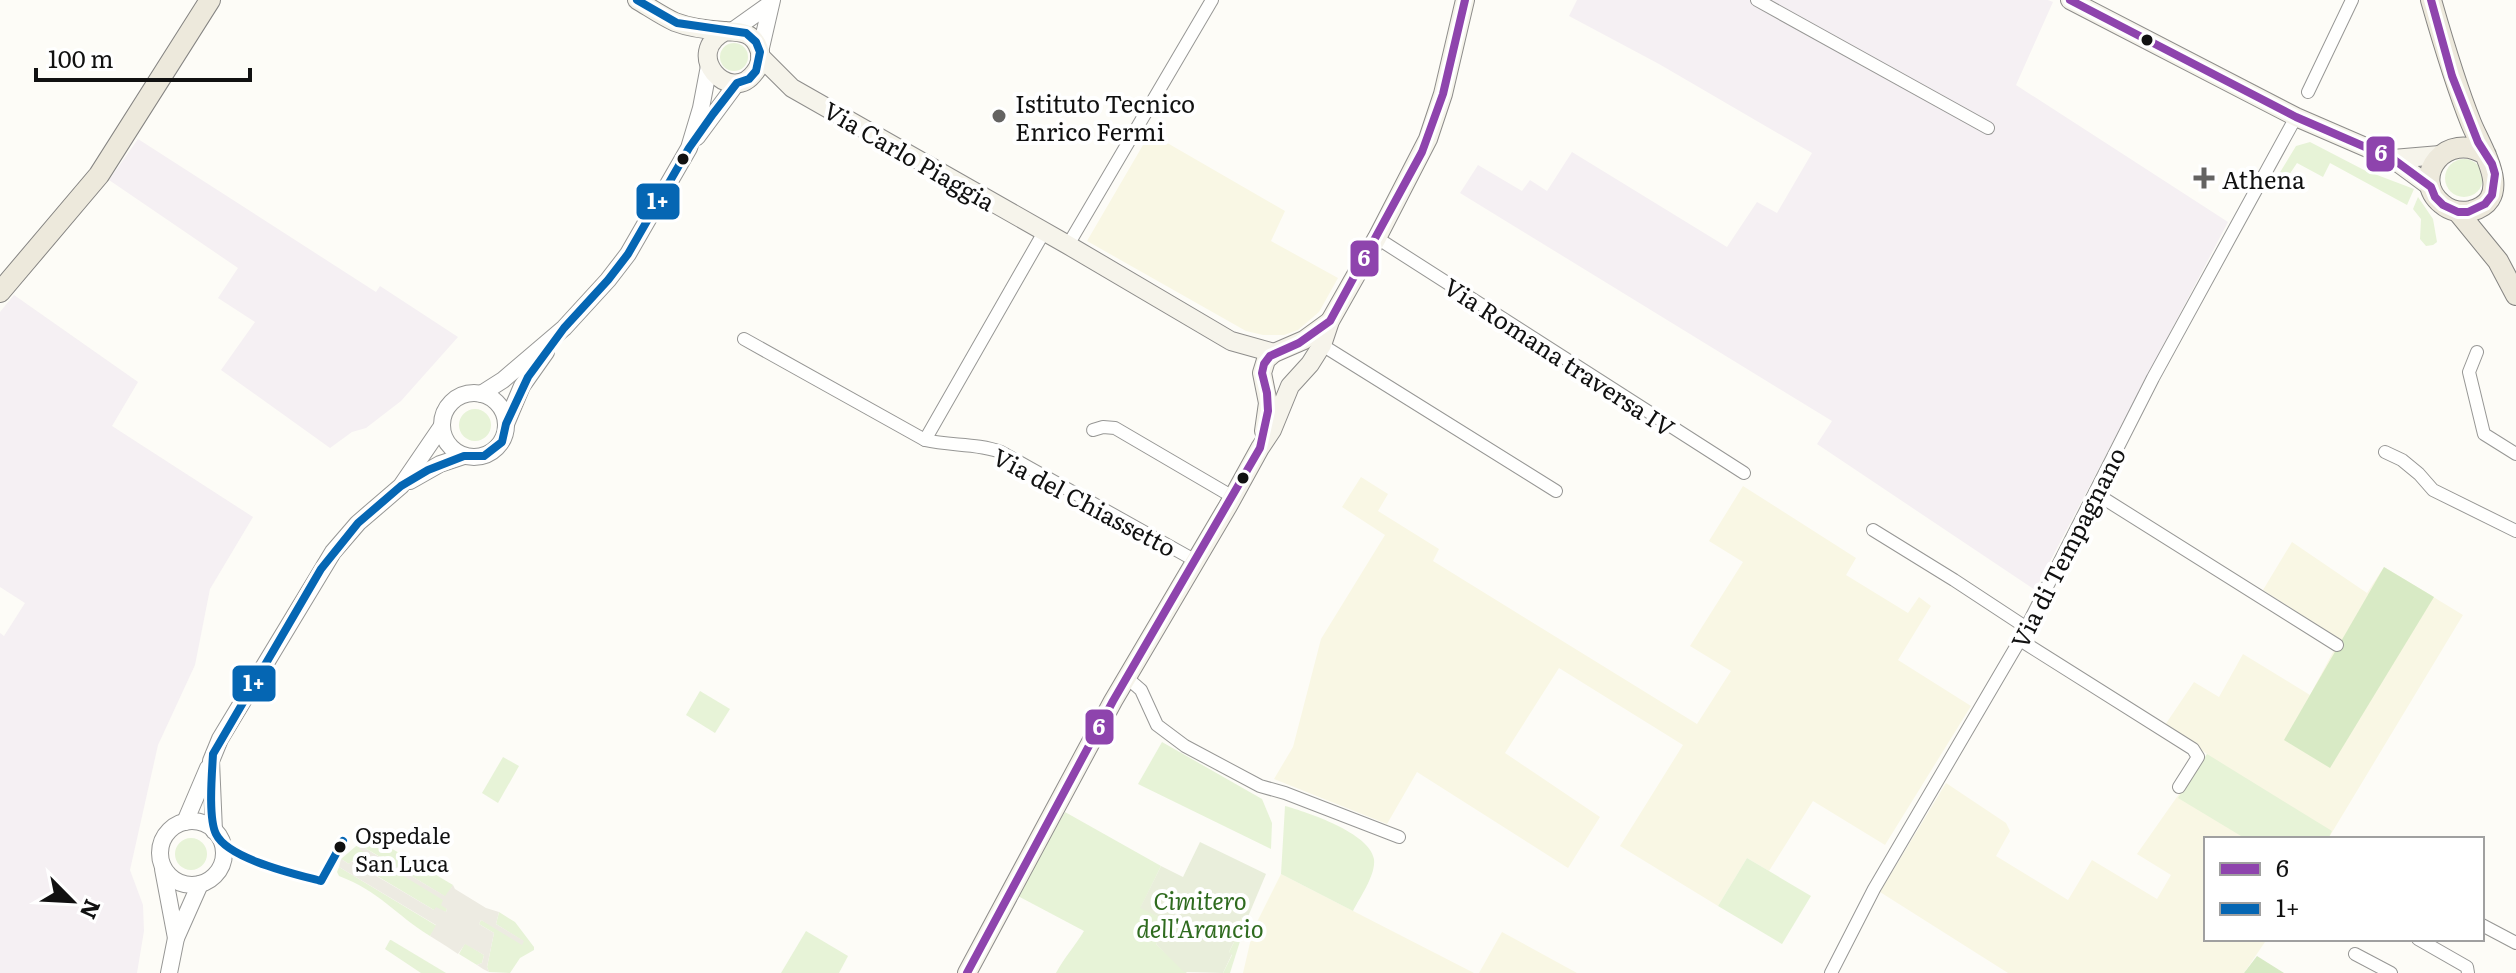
<svg xmlns="http://www.w3.org/2000/svg" width="2516" height="973" font-family="Literata,serif">
<style>
.industrial{fill:#f5f0f3}
.farmland{fill:#f9f7e4}
.green{fill:#e7f3d7}
.forest{fill:#d8eac5}
.cemetery{fill:#e9eedb}
.plaza{fill:#edebe2}
.lines{fill:none;stroke-linecap:round;stroke-linejoin:round}
.minor-casing{stroke:#979795;stroke-width:14}
.tertiary-casing{stroke:#979795;stroke-width:18}
.secondary-casing{stroke:#8e8d8b;stroke-width:20}
.primary-casing{stroke:#858482;stroke-width:22}
.minor{stroke:#fffffe;stroke-width:12}
.tertiary{stroke:#fffffe;stroke-width:16}
.secondary{stroke:#f6f4eb;stroke-width:18}
.primary{stroke:#ede9dc;stroke-width:20}
.bus-1-casing{stroke:#fff;stroke-width:14}
.bus-2-casing{stroke:#fff;stroke-width:14}
.bus-1{stroke:#8e44ad;stroke-width:8}
.bus-2{stroke:#0566b3;stroke-width:8}
.bus-dot{fill:#111;stroke:#fff;stroke-width:3}
.poi-dot{fill:#646362;stroke:#fff;stroke-width:3}
.labels{text-anchor:middle;dominant-baseline:central;stroke-width:8;stroke-linejoin:round;paint-order:stroke}
.bus-label{font-size:22px;fill:#111;stroke:#fff;text-anchor:start}
.poi-label{font-size:24px;fill:#111;stroke:#fff;text-anchor:start}
.street-label{font-size:24px;fill:#111;stroke:#fff}
.park-label{font-size:24px;font-style:italic;fill:#2f6b1f;stroke:#fff}
.line-badge{stroke:#fff;stroke-width:3}
.badge-label{font-size:22px;text-anchor:middle;font-weight:bold;fill:#fff}
</style>
<rect width="100%" height="100%" fill="#fdfcf7"/>
<!-- industrial -->
<g class="industrial">
<polygon points="1577,0 2048,0 2053,2 2016,85 2228,222 2035,590 1817,444 1832,421 1460,193 1478,165 1522,191 1530,180 1547,191 1572,152 1727,247 1757,202 1777,213 1812,153 1659,64 1569,16"/>
<polygon points="138,139 376,292 380,286 458,337 401,401 366,428 352,432 330,448 221,370 255,322 218,298 238,268 109,180"/>
<polygon points="14,295 138,382 112,426 253,517 210,589 195,665 158,745 130,870 143,905 144,931 137,973 0,973 0,633 4,636 25,603 0,587 0,312"/>
</g>
<!-- farmland -->
<g class="farmland">
<polygon points="1150,133 1285,211 1271,241 1338,278 1319,312 1298,330 1284,335 1263,335 1246,331 1087,241"/>
<polygon points="1361,477 1388,494 1378,511 1439,549 1433,561 1697,724 1731,671 1690,646 1743,562 1709,541 1743,486 1856,558 1846,575 1908,613 1919,597 1931,606 1898,660 1971,706 1885,845 1813,801 1769,871 1747,858 1718,906 1620,846 1683,745 1559,668 1505,753 1600,817 1568,868 1417,772 1387,824 1274,779 1293,747 1321,639 1385,535 1342,507"/>
<polygon points="2292,542 2367,593 2384,567 2463,615 2328,839 2206,839 2206,939 2267,939 2244,973 2008,973 1880,892 1946,783 2006,823 2010,831 1996,856 2068,900 2092,860 2157,899 2171,875 2137,854 2207,754 2165,725 2194,682 2219,697 2243,654 2310,695 2340,639 2263,590"/>
<polygon points="1281,874 1474,973 1243,973 1253,930"/>
<polygon points="1502,932 1577,973 1479,973"/>
</g>
<!-- green -->
<g class="green">
<circle cx="734" cy="57" r="14"/>
<polygon points="2310,142 2364,170 2414,189 2407,205 2330,163 2323,177 2297,163 2287,178 2279,174 2296,146"/>
<circle cx="2464" cy="178" r="19"/>
<polygon points="2418,197 2433,219 2437,242 2433,245 2426,246 2420,239 2421,219 2413,209"/>
<circle cx="475" cy="425" r="16"/>
<polygon points="700,691 730,709 715,733 686,715"/>
<polygon points="1162,742 1262,799 1272,823 1271,849 1138,784"/>
<polygon points="2207,754 2332,831 2328,839 2246,839 2178,798"/>
<polygon points="503,757 519,766 498,803 482,793"/>
<path d="M1285,806C1307,812 1370,833 1374,859C1376,875 1360,897 1353,911L1281,874Z"/>
<path d="M1065,812L1161,866L1141,907L1159,917L1162,935L1156,944L1187,973H1056C1064,958 1075,946 1084,931L1016,895Z"/>
<circle cx="191" cy="854" r="16"/>
<polygon points="362,841 375,841 384,844 453,885 446,897 362,846 444,900 447,909 446,912 434,910 352,861 349,864 341,859"/>
<polygon points="1747,858 1811,896 1782,944 1718,906"/>
<path d="M339,867L437,926L430,936C396,915 379,891 339,876L337,872Z"/>
<polygon points="499,912 515,922 534,947 534,950 520,958 510,973 489,972 487,967 494,933 479,924 481,920 523,941 496,924"/>
<polygon points="1242,917 1247,919 1230,973 1223,973 1232,955 1229,952 1238,934 1235,932"/>
<polygon points="806,931 848,956 839,973 781,973"/>
<polygon points="390,940 391,940 446,973 421,973 385,949"/>
<polygon points="465,943 484,955 482,963 477,965 459,954"/>
</g>
<!-- forest -->
<g class="forest">
<polygon points="2384,567 2434,597 2330,768 2284,740"/>
<polygon points="2257,956 2284,973 2244,973"/>
</g>
<!-- cemetery -->
<polygon class="cemetery" points="1200,842 1266,874 1247,919 1242,917 1235,932 1238,934 1229,952 1232,954 1223,973 1184,972 1156,944 1161,935 1152,929 1159,917 1140,908 1161,866 1183,877"/>
<!-- plaza -->
<polygon class="plaza" points="361,846 445,896 453,885 455,889 486,908 499,912 496,924 524,941 522,945 481,920 479,924 494,933 487,967 489,972 483,969 477,965 482,963 484,955 465,944 458,954 446,946 430,936 436,925 339,867 341,859 349,864 351,861 434,910 436,907 446,912 447,909 441,905 443,900 359,849"/>
<g class="lines">
<!-- minor casing -->
<g class="minor-casing">
<g id="minor">
<polyline points="1757,0 1988,128"/>
<polyline points="2308,92 2352,0"/>
<polyline points="1377,238 1744,473"/>
<polyline points="1068,245 1212,0"/>
<path d="M744,339L925,440C950,446 977,443 1001,452L1196,561"/>
<polyline points="1322,345 1556,491"/>
<polyline points="2477,352 2469,372 2484,434 2516,454"/>
<polyline points="1093,430 1103,427 1115,428 1233,497"/>
<polyline points="925,440 1044,232"/>
<polyline points="2385,452 2402,460 2419,474 2433,490 2516,531"/>
<polyline points="2095,493 2337,645"/>
<polyline points="1873,530 1954,580 2027,628"/>
<polyline points="2020,640 2193,749 2198,757 2179,787"/>
<polyline points="1126,677 1141,690 1157,725 1185,746 1260,786 1285,793 1399,837"/>
<polyline points="2482,925 2516,943"/>
<polyline points="2418,939 2467,967 2468,973"/>
<polyline points="2355,954 2391,973"/>
<polyline points="1831,973 1874,889 2020,640 2153,378 2296,117"/>
</g>
</g>
<!-- tertiary casing -->
<g class="tertiary-casing">
<g id="tertiary">
<polyline points="732,31 770,4"/>
<polyline points="760,52 772,0"/>
<polyline points="697,137 737,83"/>
<circle cx="474" cy="425" r="32"/>
<polyline points="481,394 503,380 564,328 608,280 628,254 689,148 701,108 709,66"/>
<polyline points="506,424 522,386 546,352"/>
<polyline points="410,481 440,464 464,456"/>
<circle cx="192" cy="853" r="32"/>
<polyline points="185,822 208,768"/>
<polyline points="214,831 211,761 220,739 333,552 358,523 401,486 442,426"/>
<polyline points="163,869 176,938"/>
<polyline points="169,973 176,938 200,884"/>
</g>
</g>
<!-- secondary casing -->
<g class="secondary-casing">
<g id="secondary">
<path d="M637,0C649,7 662,16 675,22C688,27 709,30 724,31C739,32 753,31 759,49C762,56 760,66 755,72C730,107 681,53 726,31"/>
<polyline points="2070,0 2296,117 2393,159 2431,187"/>
<polyline points="760,56 792,88 1068,245 1231,341 1274,353"/>
<polyline points="2393,159 2440,155"/>
<polyline points="1264,431 1268,403 1262,373 1266,360 1274,353 1304,340 1330,321"/>
<polyline points="967,973 1113,701 1228,506 1260,448 1272,430 1290,386 1310,364 1322,345 1330,321 1377,238 1428,139 1443,94 1465,0"/>
</g>
</g>
<!-- primary casing -->
<g class="primary-casing">
<g id="primary">
<path d="M2431,0C2443,42 2455,83 2471,123C2481,148 2516,199 2471,211C2461,213 2450,211 2442,204C2409,177 2447,129 2486,155"/>
<polyline points="2458,212 2498,261 2516,295"/>
<polyline points="0,292 99,175 210,0"/>
</g>
</g>
<!-- minor -->
<use href="#minor" class="minor"/>
<!-- tertiary -->
<use href="#tertiary" class="tertiary"/>
<!-- secondary -->
<use href="#secondary" class="secondary"/>
<!-- primary -->
<use href="#primary" class="primary"/>
<!-- bus-1 casing -->
<g class="bus-1-casing">
<g id="bus-1">
<polyline points="2070,0 2296,117 2393,159 2431,187 2435,197 2443,205 2458,212 2468,212 2485,204 2492,195 2495,174 2492,164 2478,142 2452,76 2431,0"/>
<polyline points="967,973 1113,701 1260,448 1268,411 1267,393 1262,373 1264,364 1270,356 1299,343 1330,321 1422,152 1443,94 1465,0"/>
</g>
</g>
<!-- bus-2 casing -->
<g class="bus-2-casing">
<path id="bus-2" d="M343,841L321,881C295,874 228,859 216,834C208,818 212,773 213,754L321,569L358,523L401,486L428,470L464,456H484L502,442L506,424L528,377L564,328L608,280L628,254L689,148L713,114L737,83L749,79L756,71L760,52L756,42L746,33L677,23L637,0"/>
</g>
<!-- bus-1 -->
<use href="#bus-1" class="bus-1"/>
<!-- bus-2 -->
<use href="#bus-2" class="bus-2"/>
</g>
<!-- markers -->
<g class="bus-dot">
<circle cx="2147" cy="40" r="7"/>
<circle cx="683" cy="159" r="7"/>
<circle cx="1243" cy="478" r="7"/>
<circle cx="340" cy="847" r="7"/>
</g>
<g class="poi-dot">
<circle cx="999" cy="116" r="8"/>
<path d="M2200 166h8v8h8v8h-8v8h-8v-8h-8v-8h8z"/>
</g>
<g class="labels">
<!-- bus labels -->
<g class="bus-label">
<text x="355" y="834">Ospedale<tspan x="355" dy="28">San Luca</tspan></text>
</g>
<!-- poi labels -->
<g class="poi-label">
<text x="1015" y="102">Istituto Tecnico<tspan x="1015" dy="28">Enrico Fermi</tspan></text>
<text x="2222" y="178">Athena</text>
</g>
<!-- street labels -->
<g class="street-label">
<text transform="translate(910 155) rotate(30)">Via Carlo Piaggia</text>
<text transform="translate(1560 356) rotate(33)">Via Romana traversa IV</text>
<text transform="translate(1085 501) rotate(28)">Via del Chiassetto</text>
<text transform="translate(2067 547) rotate(-63)">Via di Tempagnano</text>
</g>
<!-- park labels -->
<g class="park-label">
<text x="1200" y="899">Cimitero<tspan x="1200" dy="28">dell'Arancio</tspan></text>
</g>
</g>
<g class="line-badge">
<rect x="2365" y="135" width="31" height="38" rx="8" fill="#8e44ad"/>
<rect x="635" y="182" width="46" height="39" rx="8" fill="#0566b3"/>
<rect x="1349" y="239" width="31" height="39" rx="8" fill="#8e44ad"/>
<rect x="231" y="664" width="46" height="39" rx="8" fill="#0566b3"/>
<rect x="1084" y="708" width="31" height="38" rx="8" fill="#8e44ad"/>
</g>
<g class="badge-label">
<text x="2381" y="161">6</text>
<text x="658" y="209">1+</text>
<text x="1364" y="266">6</text>
<text x="254" y="691">1+</text>
<text x="1099" y="735">6</text>
</g>
<!-- legend -->
<rect x="2204" y="837" width="280" height="104" fill="#ffffff" stroke="#a0a0a0" stroke-width="2"/>
<rect x="2220" y="863" width="40" height="12" fill="#8e44ad" stroke="#a0a0a0" stroke-width="2"/>
<text x="2276" y="877" font-size="24" fill="#111111">6</text>
<rect x="2220" y="903" width="40" height="12" fill="#0566b3" stroke="#a0a0a0" stroke-width="2"/>
<text x="2276" y="917" font-size="24" fill="#111111">1+</text>
<!-- north arrow -->
<g transform="translate(72 901) rotate(114)" stroke="#ffffff" stroke-width="6" paint-order="stroke">
<path d="M0-6L14 30L0 20L-14 30Z" fill="#111111"/>
<text y="-12" font-size="22" font-weight="bold" text-anchor="middle" fill="#111111">N</text>
</g>
<!-- scale -->
<path d="M36 68v12h214v-12" fill="none" stroke="#111111" stroke-width="4"/>
<text x="48" y="68" font-size="24" fill="#111111" stroke="#ffffff" stroke-width="6" paint-order="stroke">100 m</text>
</svg>
